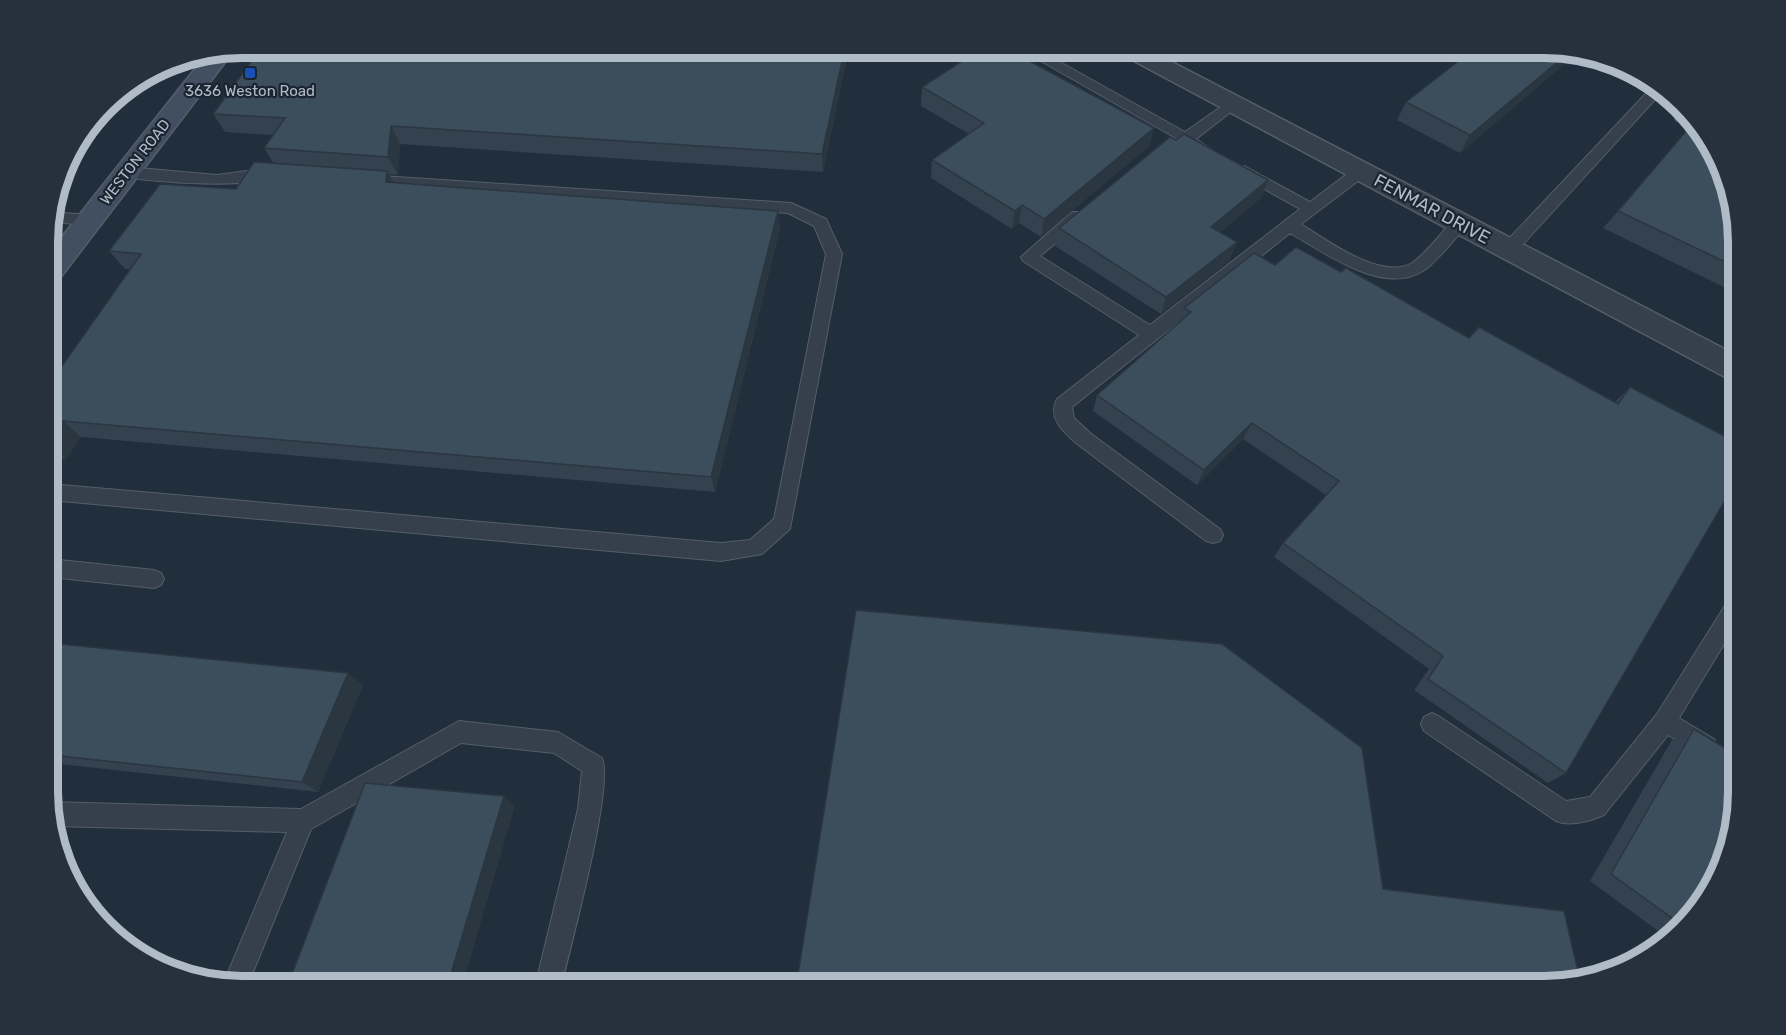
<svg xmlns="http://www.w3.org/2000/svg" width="1786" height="1035" font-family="Rubik,sans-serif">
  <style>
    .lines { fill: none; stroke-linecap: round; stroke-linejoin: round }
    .service-casing { stroke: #535e6a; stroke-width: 2 }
    .tertiary-casing { stroke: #535e6a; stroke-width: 3 }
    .secondary-casing { stroke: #535e6a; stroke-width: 3 }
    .service { fill: #35404c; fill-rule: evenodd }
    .tertiary { fill: #35404c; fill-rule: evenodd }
    .secondary { fill: #424f60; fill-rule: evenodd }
    .rail { stroke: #566474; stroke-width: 4; stroke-dasharray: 4.5 4.5; stroke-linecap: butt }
    .wall { fill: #34424f }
    .shaded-wall { fill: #2a3640 }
    .building { fill: #3c4d5c; stroke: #2a3640; stroke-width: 1.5 }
    .transit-dot { fill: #1a4fb4; stroke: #1a2531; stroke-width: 2 }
    .labels { text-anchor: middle; stroke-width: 4.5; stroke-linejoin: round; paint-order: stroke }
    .far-poi-label { font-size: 15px; fill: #b0bbc8; stroke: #1a2531 }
    .far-street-label { font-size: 15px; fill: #b0bbc8; stroke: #1a2531 }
    .street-label { font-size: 18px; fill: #b0bbc8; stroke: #1a2531 }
    .rim { fill: none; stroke: #b0bbc8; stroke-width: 8 }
  </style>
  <rect width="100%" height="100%" fill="#212e3c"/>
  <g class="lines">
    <g class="service-casing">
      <g id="service">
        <path d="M1018,48H1035L1185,132L1229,101H1239L1241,104L1196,139L1209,148L1202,153Z"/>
        <path d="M1653,86L1661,93L1515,253H1503L1501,249L1503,245Z"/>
        <path d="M1244,166L1310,202L1356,167H1366L1369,171L1366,175L1301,224C1326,240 1382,281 1412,263C1428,252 1441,233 1454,219H1466L1468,223C1462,232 1454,240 1447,248C1440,256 1432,265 1423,271C1383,296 1325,253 1290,233L1072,407L1074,418L1090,433L1220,529L1223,535L1220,541L1213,543L1206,541L1076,443C1064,432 1047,418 1057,399L1139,335L1023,261L1021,257L1072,212H1084L1086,216L1084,220L1040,256L1150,325L1300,209L1239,175L1236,171L1239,167Z"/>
        <path d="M127,167L217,175L270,168L278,173C265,191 144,182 122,176L119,172L122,168Z"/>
        <path d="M366,175L791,203L826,219L842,254L790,529L762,554L721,561L50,500V484L721,543L750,540L774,519L826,254L814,226L788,213L361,184L358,180L361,176Z"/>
        <path d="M51,212L90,215L96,216L98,220L96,224L90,225L50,222Z"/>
        <path d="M50,559L154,570L161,573L164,579L161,585L154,588L50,577Z"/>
        <path d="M1738,593V621L1679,718L1714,739L1717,747L1714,755L1706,758L1668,735L1604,815C1590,821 1570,827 1556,821L1424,731L1421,724L1424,717L1432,713L1440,717L1566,801L1590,797L1657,714L1731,596Z"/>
        <path d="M459,721L558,732L602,758C614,788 570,947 561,987H535L578,809L582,771L554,753L461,743L311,829L247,987L224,982L287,832L53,826L50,818V802L301,809Z"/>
      </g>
    </g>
    <g class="tertiary-casing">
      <path id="tertiary" d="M1115,48H1145L1738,356V381L1727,378L1119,53Z"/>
    </g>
    <g class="secondary-casing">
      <path id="secondary" d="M231,50L229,57L60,278L50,281V252L206,55Z"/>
    </g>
    <use href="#service" class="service"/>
    <use href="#tertiary" class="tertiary"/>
    <use href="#secondary" class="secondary"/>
    <path class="rail" d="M1676,121L1682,113"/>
  </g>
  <g class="wall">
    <path d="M849,48L823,172L400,144L398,175L389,174L393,182L780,229L715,492L81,437L66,459L50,458V383L130,269H125L109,251L236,189L274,164L264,148L273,135L225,132L213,114Z"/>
    <path d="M1459,48H1544L1574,56L1460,153L1397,120L1406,102L1469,53Z"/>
    <path d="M922,87L1154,128L1149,146L1041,237L1019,223L1012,229L931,178L932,160L969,134L921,106Z"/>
    <path d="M1176,140L1268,180L1261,198L1220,232L1230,260L1161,314L1055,246L1059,228Z"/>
    <path d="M1618,211L1738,229V294L1603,228Z"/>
    <path d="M1275,265L1341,272L1469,338L1614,403L1630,387L1566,773L1548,783L1414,690L1429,669L1274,557L1283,543L1326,495L1243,439L1197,485L1093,411L1097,395L1179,323L1184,308Z"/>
    <path d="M50,643L363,685L318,792L50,763Z"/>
    <path d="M1694,729L1738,805L1712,890L1706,895L1702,892L1694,908L1672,930L1661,933L1590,881L1672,740Z"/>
  </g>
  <g class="shaded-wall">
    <path d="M845,48H849L823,172L822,154Z"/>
    <path d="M1567,54L1574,56L1460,153L1470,135Z"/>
    <path d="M391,126L400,144L398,175L388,157Z"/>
    <path d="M1154,128L1149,146L1041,237L1044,219Z"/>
    <path d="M387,171L397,189L386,182Z"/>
    <path d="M1268,180L1261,198L1205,245L1211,227Z"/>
    <path d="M1022,205L1019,223L1012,229L1015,211Z"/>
    <path d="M778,211L780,229L715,492L711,477Z"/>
    <path d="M1237,242L1230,260L1161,314L1166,297Z"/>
    <path d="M63,421L81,437L66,459L50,446V440Z"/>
    <path d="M1252,423L1243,439L1197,485L1204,470Z"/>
    <path d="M348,673L363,685L318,792L302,782Z"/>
    <path d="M504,796L515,806L462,987H447Z"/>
  </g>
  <g class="building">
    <path d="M261,48H845L822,154L391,126L388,157L264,148L285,118L213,114Z"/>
    <path d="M982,48H1005L1154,128L1044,219L1022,205L1015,211L932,160L984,123L922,87Z"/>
    <path d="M1475,48H1544L1567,54L1470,135L1406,102Z"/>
    <path d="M1693,123L1705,135L1738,229V268L1618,211Z"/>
    <path d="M1184,134L1268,180L1211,227L1237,242L1166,297L1059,228L1170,137L1176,140Z"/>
    <path d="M254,162L387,171L386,182L778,211L711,477L63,421L50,440V383L141,254L109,251L160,184L236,189Z"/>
    <path d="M1296,247L1341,272L1346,268L1469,338L1479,327L1618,404L1630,387L1738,443V478L1566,773L1428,679L1443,656L1283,543L1339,481L1252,423L1204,470L1097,395L1191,312L1184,308L1254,253L1275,265Z"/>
    <path d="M856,610L1222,644L1362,748L1383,889L1564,911L1580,980L1556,987H796Z"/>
    <path d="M50,643L348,673L302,782L50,755Z"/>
    <path d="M1694,729L1738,756V805L1716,878L1711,874L1694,908L1679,923L1611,874Z"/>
    <path d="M365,783L504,796L447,987H287Z"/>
  </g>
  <rect class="transit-dot" x="244" y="67" width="12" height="12" rx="3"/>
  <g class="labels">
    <g class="far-poi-label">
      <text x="250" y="96">3636 Weston Road</text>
    </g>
    <g class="far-street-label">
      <text transform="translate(135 162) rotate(-52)" y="5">WESTON ROAD</text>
    </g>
    <g class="street-label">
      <text transform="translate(1432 209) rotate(28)" y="6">FENMAR DRIVE</text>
    </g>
  </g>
  <path d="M0 0H1786V1035H0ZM242 58H1544A184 184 0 0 1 1728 242V792A184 184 0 0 1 1544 976H242A184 184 0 0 1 58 792V242A184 184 0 0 1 242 58Z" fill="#26313d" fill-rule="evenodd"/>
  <path class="rim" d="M242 58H1544A184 184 0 0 1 1728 242V792A184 184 0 0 1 1544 976H242A184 184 0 0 1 58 792V242A184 184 0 0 1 242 58Z"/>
</svg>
